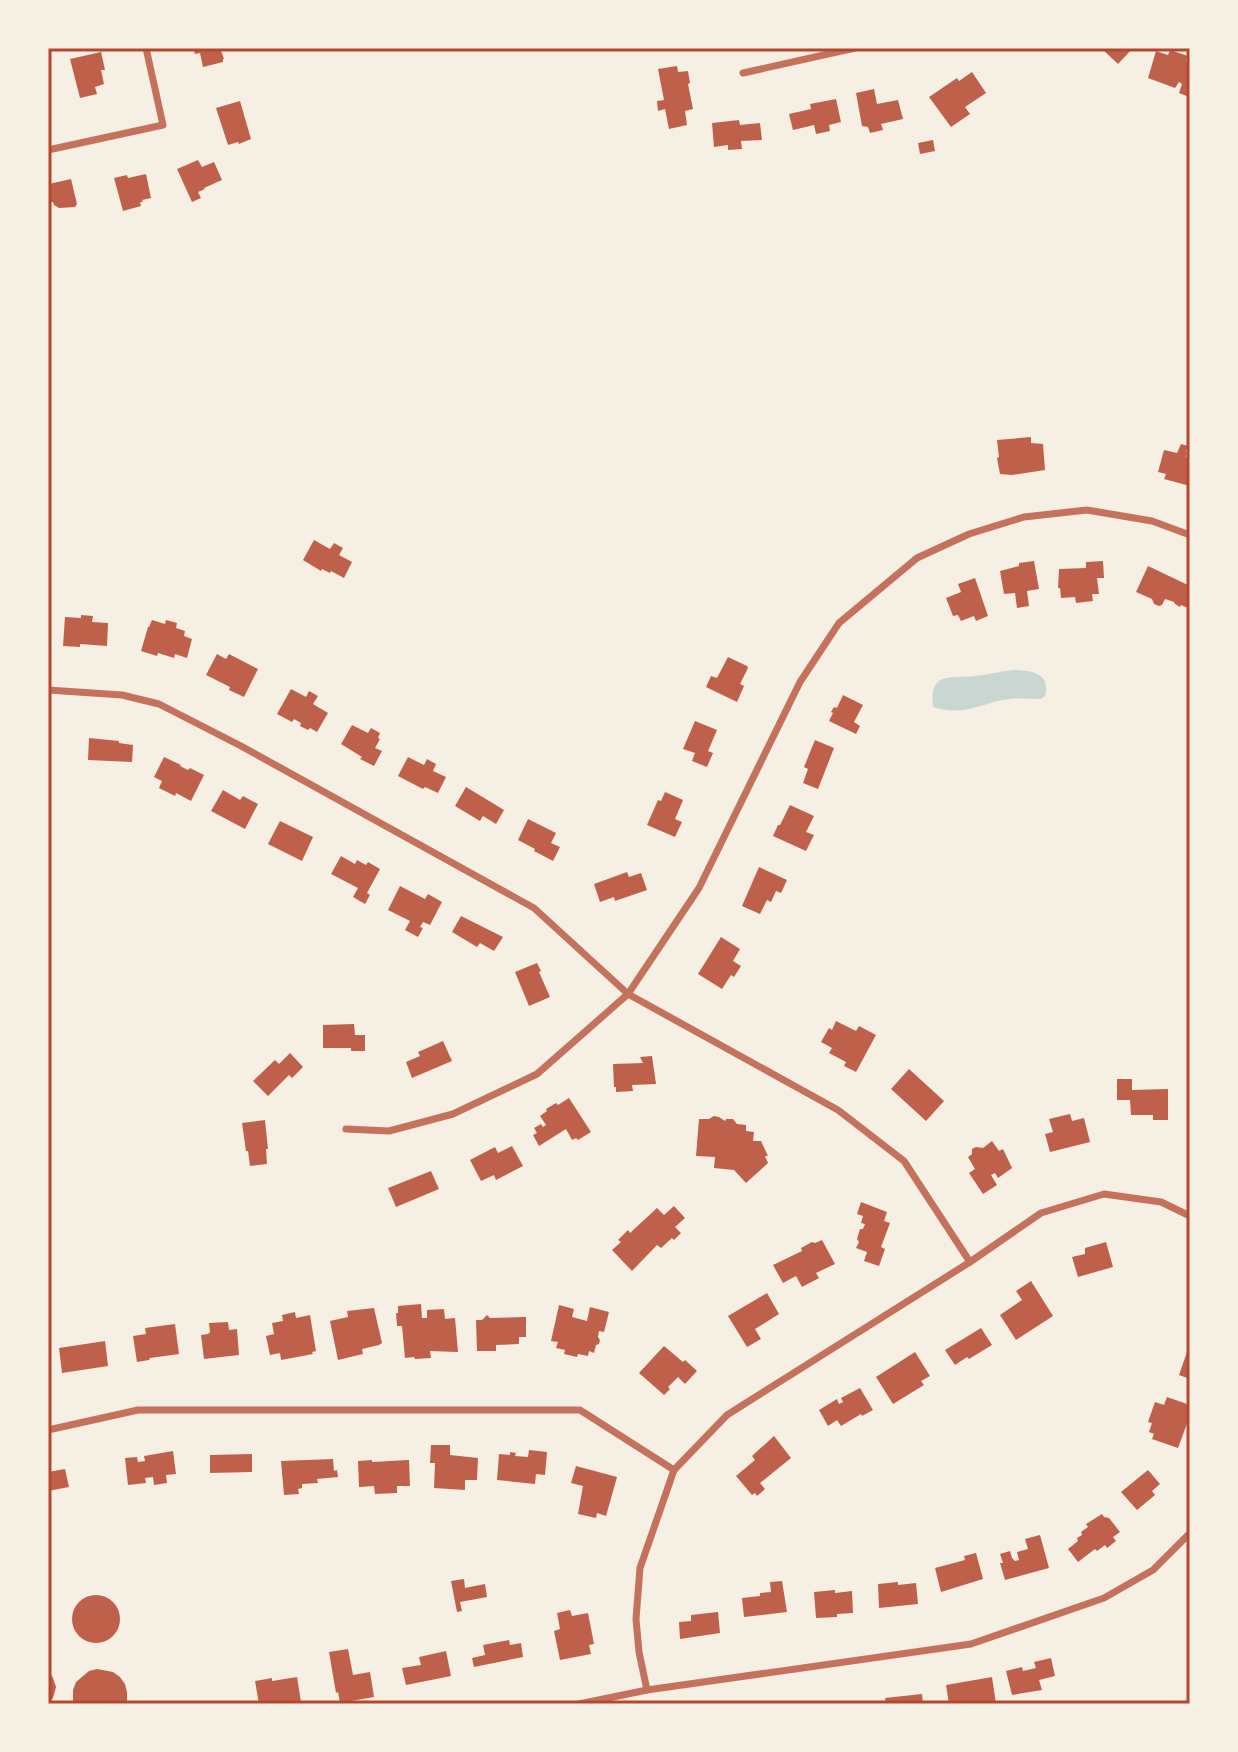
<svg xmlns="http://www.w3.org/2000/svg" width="1238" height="1752" font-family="'PT Sans Narrow',sans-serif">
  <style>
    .water { fill: #c9d6d2 }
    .building { fill: #bf614a }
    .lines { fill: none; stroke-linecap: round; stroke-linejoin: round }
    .minor { stroke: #c5725c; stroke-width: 7 }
    .neatline { fill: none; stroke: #b5482f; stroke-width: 3 }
  </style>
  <rect width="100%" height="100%" fill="#f6efe4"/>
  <path class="water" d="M1014,670C1032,671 1051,673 1045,696L1041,699C1030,699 1019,698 1009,699C980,703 964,717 933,707C929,671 949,679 975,676C988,675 1001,671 1014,670Z"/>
  <g class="building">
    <path d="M193,48H220L224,59H223V62L203,67L200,53L195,54Z"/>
    <path d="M1101,48H1133L1118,64Z"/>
    <path d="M1170,50L1188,56L1186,61L1190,63L1189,97L1179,93L1182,84L1179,82L1175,88L1148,78L1156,51L1168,55Z"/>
    <path d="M101,52L105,70H101L104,84L95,87L97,94L80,98L70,59Z"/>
    <path d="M677,66L678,72L688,71L690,83L688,84L693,109L685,111L687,125L669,129L665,109L658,111L657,101L664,100L658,69Z"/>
    <path d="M972,72L986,93L965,107L970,114L951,127L929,97L957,78L959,81Z"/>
    <path d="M874,89L877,104L898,100L903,119L881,124L883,130L870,133L868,127L862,126L856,93Z"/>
    <path d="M836,99L841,122L829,125L830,131L816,134L814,125L793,130L789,114L811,109L810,104Z"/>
    <path d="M240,101L251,139L239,144L238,142L228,145L216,108Z"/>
    <path d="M739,120L740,125L760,123L762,140L741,141L742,149L728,150V145L714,147L712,123Z"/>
    <path d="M933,140L935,151L920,154L918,143Z"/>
    <path d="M198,160L202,167L214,162L222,180L204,188L205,189L198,192L201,198L192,202L177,169Z"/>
    <path d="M146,174L151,198L142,200L143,202H140L141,206L123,211L114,178L127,175L128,178Z"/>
    <path d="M71,179L77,204L75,207L59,208L54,205L53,202L48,203L49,184Z"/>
    <path d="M1031,437V443L1043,444L1045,470L1012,475L1000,474L997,458L999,457L997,440Z"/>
    <path d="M1181,444L1188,446L1186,452L1187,453L1186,457L1190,458V486L1164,479L1166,474L1158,472L1164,450L1177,453Z"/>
    <path d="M314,540L330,549L334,543L343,548L339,555L352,562L344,578L331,571L330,573L322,569L321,571L303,560Z"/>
    <path d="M1034,561L1039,589L1027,591L1029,606L1017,608L1015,593L1004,594L1000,571L1019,566V563Z"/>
    <path d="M1103,561L1104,578H1097L1099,594H1092L1093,601L1076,603L1075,597L1061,598L1060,588H1058L1059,569L1086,568V562Z"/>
    <path d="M1148,566L1190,586V609L1181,605L1180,607L1175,604L1174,602L1165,599L1162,605L1159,606L1154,604L1152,599L1136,592Z"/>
    <path d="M975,578L988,616L976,621L974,616L961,621L958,615L953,616L946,598L961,592L958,584Z"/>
    <path d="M81,615L93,616L92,622L108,623L107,646L80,644V647L63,646L65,617L81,618Z"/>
    <path d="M152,620L165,624L166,620L177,623L176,628L185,631L184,636L192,639L187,658L175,654L174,658L158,653L157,656L141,651L148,627H149Z"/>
    <path d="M217,654L226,659L229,654L258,669L244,697L229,690L230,687L206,675Z"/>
    <path d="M728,657L747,666L748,668L740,684L744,686L737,702L706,687L711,676L717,678Z"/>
    <path d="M291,689L306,697L309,691L318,696L313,704L328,713L317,732L310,728L308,730L300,726L301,723L294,719L292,722L277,714Z"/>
    <path d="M843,695L863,705L854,722L860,726L856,734L829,721L833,713L831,712L834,707L837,708Z"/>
    <path d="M695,721L717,730L708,751L713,753L707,767L692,761L695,753L683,749Z"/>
    <path d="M352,725L368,733L371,728L380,733L378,738L380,739L375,748L382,751L374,766L360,759L362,757L341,744Z"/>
    <path d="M89,738L119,741V743L133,745L132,762L88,760Z"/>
    <path d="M815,740L834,748L818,789L803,783L808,769L804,767Z"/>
    <path d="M164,757L181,765L180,766L188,770L190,768L204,775L191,801L176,793L175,796L159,788L162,781L154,777Z"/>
    <path d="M408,757L424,765L427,759L436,764L433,771L446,777L438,793L425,787L423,789L398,776Z"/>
    <path d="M466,787L504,810L496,824L483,816L480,821L455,806Z"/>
    <path d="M223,790L240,800L243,796L258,804L245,829L211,811Z"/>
    <path d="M665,792L683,800L675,819L682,822L675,837L647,825L658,800L661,801Z"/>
    <path d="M790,805L814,816L806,832L814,835L806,851L773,836L778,825H780Z"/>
    <path d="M528,819L556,833L551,843L560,847L553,861L534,851L535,849L518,840Z"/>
    <path d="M280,821L313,837L302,861L268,844Z"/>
    <path d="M341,856L355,864L357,860L366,865L368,862L380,869L367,893L370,895L365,904L353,897L358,888L331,874Z"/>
    <path d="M759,867L787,880L781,893L776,891L771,902L767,900L760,914L742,906Z"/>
    <path d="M627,872L629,877L641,873L647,890L615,901L614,897L600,902L594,884Z"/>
    <path d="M400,886L425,899L428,894L442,902L430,925L423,922L420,927L423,928L418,937L405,930L410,921L388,910Z"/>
    <path d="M461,916L503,937L494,951L480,943L477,947L452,932Z"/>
    <path d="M721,937L740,949L733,961L741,966L734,977L731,975L722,989L698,974Z"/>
    <path d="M537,963L541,971L539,972L550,997L529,1006L515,972Z"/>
    <path d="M836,1021L856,1031L859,1026L876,1035L856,1072L844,1066L846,1062L829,1053L832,1048L821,1042L829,1028L832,1030Z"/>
    <path d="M354,1024L355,1035H365V1051H351V1048H323V1025Z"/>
    <path d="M443,1041L452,1061L412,1078L406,1062L420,1056L418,1052Z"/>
    <path d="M290,1053L303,1067L292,1078L289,1075L268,1096L253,1081L275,1060L279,1064Z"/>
    <path d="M652,1056L656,1084L632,1085L633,1091L616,1092V1087H614L613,1064L643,1063L640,1057Z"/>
    <path d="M909,1069L944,1101L926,1121L891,1089Z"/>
    <path d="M1117,1079H1132V1090L1168,1089V1120H1153V1115H1131L1130,1100H1117Z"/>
    <path d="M569,1098L591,1132L578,1140L576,1138L572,1140L566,1129L539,1146L533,1135L537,1133L534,1128L541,1124L543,1127L546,1125L540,1116L547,1111L546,1109L556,1103L558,1105Z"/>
    <path d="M1070,1114L1072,1121L1084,1118L1090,1142L1050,1152L1045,1134L1053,1132L1049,1119Z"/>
    <path d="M714,1116L719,1117L725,1121L726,1119H733L737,1124L746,1125V1131L754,1132L753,1141H761L768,1156H765L768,1163L746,1183L734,1170L714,1168L715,1157L696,1156L699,1119H709Z"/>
    <path d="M265,1120L268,1149H266L267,1164L250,1166L248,1151H246L242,1123Z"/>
    <path d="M992,1141L999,1151L1003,1149L1012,1168L998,1178L995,1173L991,1175L997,1185L983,1194L969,1173L975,1169L968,1157L972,1154V1149L976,1147L983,1148Z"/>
    <path d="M512,1146L523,1166L496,1180L494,1175L481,1181L470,1160L495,1147L498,1153Z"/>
    <path d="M431,1171L439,1189L396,1207L388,1188Z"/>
    <path d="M861,1202L887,1212L884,1221L890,1223L881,1247L885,1249L879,1266L864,1261L867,1252L856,1248L859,1242L857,1239L860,1229H863L865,1224L861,1223L863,1216L857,1214Z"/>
    <path d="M674,1206L685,1218L675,1227L681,1233L674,1240L672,1238L661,1248L657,1245L632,1271L612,1250L621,1242L618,1240L628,1230L630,1233L657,1208L664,1215Z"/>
    <path d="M822,1240L835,1264L816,1273L819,1278L802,1287L796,1276L783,1283L773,1265L802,1251L801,1248L812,1242L815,1243Z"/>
    <path d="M1106,1242L1113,1267L1078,1277L1072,1257L1085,1254V1248Z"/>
    <path d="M1031,1281L1053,1316L1016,1340L1000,1315L1022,1300L1016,1291Z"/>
    <path d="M767,1293L779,1314L755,1329L761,1339L747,1347L728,1316Z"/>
    <path d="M421,1304L422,1318H427V1310L444,1309L445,1319L455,1318L458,1352L430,1351L431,1358L415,1359L414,1357L405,1358L402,1326H397L396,1313H398V1306Z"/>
    <path d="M559,1305L574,1309L572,1317L587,1321L590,1307L609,1312L604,1332L599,1331L598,1337L600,1340L599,1344L596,1345L594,1353L589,1351L588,1356L578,1354L577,1357L564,1354L565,1350L556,1348L558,1342L551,1341Z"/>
    <path d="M374,1308L382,1343L379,1345L362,1349L363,1354L338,1360L330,1321L348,1317L347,1311Z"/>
    <path d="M295,1312L296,1318L310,1315L316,1351L312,1352L313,1354L281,1360L280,1353L270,1355L266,1336L274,1334L272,1323L283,1321L282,1315Z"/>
    <path d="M487,1315L490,1318L526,1317V1337H519V1344L496,1345V1351H477L476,1320H482Z"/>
    <path d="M228,1322L229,1330L237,1329L239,1355L204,1359L201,1335L208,1334L210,1332L209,1323Z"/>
    <path d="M175,1324L179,1354L150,1358L149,1360L137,1362L133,1336L146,1334L145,1328Z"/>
    <path d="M981,1328L992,1345L969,1359L967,1357L955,1365L945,1350Z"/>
    <path d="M105,1341L108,1366L62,1373L59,1348Z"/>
    <path d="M664,1346L683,1362L685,1360L697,1371L685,1384L678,1377L668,1387L670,1389L664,1395L639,1373Z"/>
    <path d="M915,1352L930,1376L921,1381L924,1385L893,1404L876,1377Z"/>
    <path d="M1187,1352L1190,1353V1379L1179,1375Z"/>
    <path d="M860,1388L873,1410L862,1416L861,1414L841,1426L837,1420L828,1426L819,1410L837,1399L839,1404L843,1402L841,1398Z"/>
    <path d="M1167,1397L1190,1405V1422L1188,1421L1178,1448L1152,1439L1154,1434L1149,1432L1152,1423L1148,1422L1155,1402L1164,1405Z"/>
    <path d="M774,1436L791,1458L760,1483L765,1489L757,1496L755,1493L752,1495L736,1476L755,1460L752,1456Z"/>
    <path d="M431,1445H450V1455L478,1458L477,1480H465V1490L434,1488L435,1463H430Z"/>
    <path d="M529,1450L547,1452L545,1475L536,1474L535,1484L497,1480L499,1454L510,1455V1452L516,1453L515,1456L528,1457Z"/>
    <path d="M173,1451L176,1474L166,1475L167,1483L154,1485L153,1477L145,1478L146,1483L128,1485L125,1458L137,1457L138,1462L145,1461L144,1456Z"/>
    <path d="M252,1454V1472L210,1473V1455Z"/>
    <path d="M333,1459L334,1471L337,1470L338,1477L317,1479L318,1483L302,1484V1488L298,1489L299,1494L284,1495L281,1461Z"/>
    <path d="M372,1460V1462L409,1460L410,1486H397V1493L375,1494L374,1486L359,1487L358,1461Z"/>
    <path d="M576,1466L617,1477L606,1516L597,1513L596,1518L578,1514L583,1486L571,1483Z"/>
    <path d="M65,1469L69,1487L48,1491V1472Z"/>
    <path d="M1148,1470L1160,1484L1152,1491L1155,1495L1137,1510L1121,1492Z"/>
    <path d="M1102,1514L1104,1517L1109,1518L1120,1532L1113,1537L1116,1541L1107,1548L1105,1545L1097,1551L1095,1549L1078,1562L1068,1549L1078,1541L1077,1538L1082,1535L1081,1532L1088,1527L1086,1524Z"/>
    <path d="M1040,1535L1049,1568L1005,1580L1000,1563H1003L1000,1554L1010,1551L1012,1558L1015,1561L1019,1560L1017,1552L1028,1549L1025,1539Z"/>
    <path d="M976,1553L983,1579L941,1592L935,1568L965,1560L964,1556Z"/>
    <path d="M464,1579L465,1588L485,1584L487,1597L460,1602L462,1611L457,1612L451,1581Z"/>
    <path d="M782,1581L787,1612L744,1617L742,1598L760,1596V1593L771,1592L770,1582Z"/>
    <path d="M898,1582V1585L916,1583L918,1604L879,1608L878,1584Z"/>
    <path d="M835,1590V1593L852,1591L853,1613L837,1614V1617L816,1618L814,1592Z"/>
    <circle cx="96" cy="1619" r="24"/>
    <path d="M570,1610L572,1616L588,1613L594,1644L589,1645L591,1654L560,1660L554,1631L560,1629L557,1613Z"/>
    <path d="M718,1612L720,1633L680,1639L679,1622L691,1621V1615Z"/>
    <path d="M509,1640L510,1645L521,1643L523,1657L474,1667L472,1658L485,1655L483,1645Z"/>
    <path d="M348,1649L353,1675L370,1672L374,1697L340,1703L338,1692L336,1693L329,1652Z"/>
    <path d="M446,1651L451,1676L406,1685L402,1668L421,1665L419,1657Z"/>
    <path d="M1051,1658L1055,1676L1039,1680L1042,1690L1012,1695L1006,1671L1022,1667L1023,1671L1036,1668L1034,1662Z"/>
    <path d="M48,1669L53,1678L56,1687L53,1698L48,1704Z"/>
    <path d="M97,1669L113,1672L120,1677L125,1684L127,1692V1704H73V1690L76,1682L89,1671Z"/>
    <path d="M297,1677L301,1702L289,1704H259L255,1681L272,1678V1681Z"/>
    <path d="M992,1677L996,1704H949L946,1685Z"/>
    <path d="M922,1694L923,1704H886L885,1698Z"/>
  </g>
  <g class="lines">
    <g class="minor">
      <path d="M743,73L855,48"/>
      <path d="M48,150L163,125L146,48"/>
      <path d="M48,690L122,695L159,704L241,746L534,908L628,994L838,1110L904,1161L970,1262"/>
      <path d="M346,1129L389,1131L453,1114L537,1074L628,994L699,888L800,682L839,623L917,558L969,534L1024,517L1087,510L1152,521L1190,535"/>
      <path d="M48,1430L138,1410H580L674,1470"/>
      <path d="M647,1690L639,1652L636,1619L640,1568L674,1470L727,1415L970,1262L1041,1213L1104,1194L1161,1202L1190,1216"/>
      <path d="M579,1704L647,1690L971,1644L1104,1598L1153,1570L1190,1533"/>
    </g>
  </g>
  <rect width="1238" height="1752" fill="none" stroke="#f6efe4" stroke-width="100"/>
  <rect x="50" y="50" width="1138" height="1652" class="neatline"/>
</svg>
